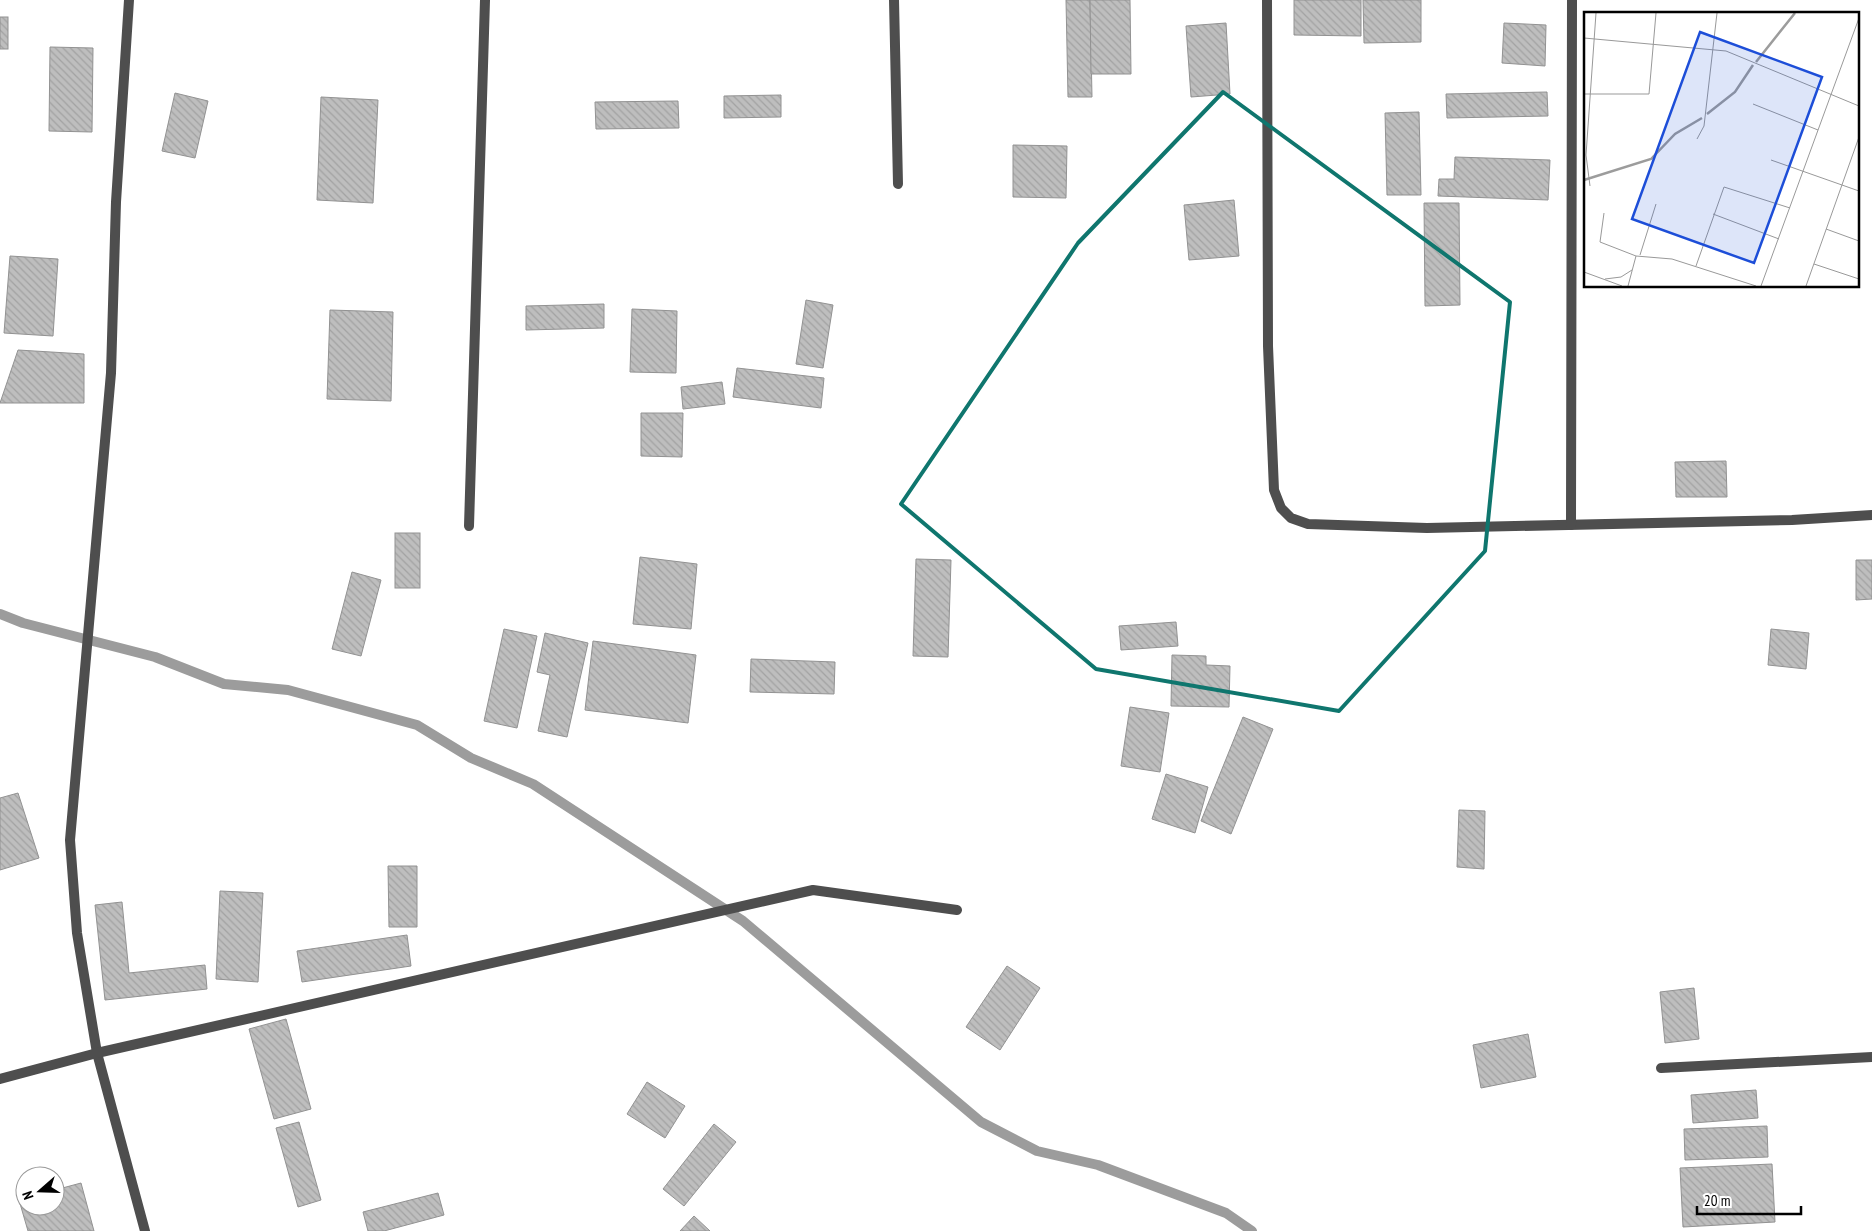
<svg xmlns="http://www.w3.org/2000/svg" width="1872" height="1231" font-family="'PT Sans Narrow',sans-serif">
  <style>
    .lines { fill: none; stroke-linecap: round; stroke-linejoin: round }
    .stream { stroke: #9c9c9c; stroke-width: 10 }
    .building { fill: url(#building-back-hatch); stroke: #929292 }
    .minor { stroke: #4e4e4e; stroke-width: 10 }
    .marked { fill: none; stroke: #0f766e; stroke-width: 4; stroke-linejoin: round }
    .inset-river { fill: none; stroke: #9c9c9c; stroke-width: 2.5 }
    .inset-road { fill: none; stroke: #999; stroke-width: 1 }
    .view { fill: #1d4ed8; fill-opacity: 0.15; stroke: #1d4ed8; stroke-width: 2.5 }
    .inset-edge { fill: none; stroke: #000; stroke-width: 2.5 }
  </style>
  <defs>
    <pattern id="building-back-hatch" width="6" height="6" patternUnits="userSpaceOnUse" patternTransform="scale(1.25)"><rect width="6" height="6" fill="#bebebe"/><path d="M-1 5l2 2M0 0l6 6M5-1l2 2" fill="none" stroke="#a2a2a2"/></pattern>
  </defs>
  <rect width="100%" height="100%" fill="#fff"/>
  <g class="lines">
    <path class="stream" d="M0,614L23,623L155,657L224,684L288,690L417,725L471,758L533,784L743,921L981,1122L1037,1151L1098,1165L1226,1213L1252,1231"/>
  </g>
  <g class="building">
    <path d="M1066,0H1090L1092,97H1068Z"/>
    <path d="M1090,0H1130L1131,74H1091Z"/>
    <path d="M1294,0H1361V36L1294,35Z"/>
    <path d="M1363,0H1421V42L1364,43Z"/>
    <rect x="0" y="17" width="8" height="32"/>
    <path d="M1226,23L1230,94L1191,97L1186,26Z"/>
    <path d="M1504,23L1546,25L1545,66L1502,63Z"/>
    <path d="M50,47L93,48L92,132L49,131Z"/>
    <path d="M1547,92L1548,116L1447,118L1446,94Z"/>
    <path d="M175,93L208,101L195,158L162,151Z"/>
    <path d="M781,95V117L724,118V96Z"/>
    <path d="M321,97L378,100L373,203L317,200Z"/>
    <path d="M678,101L679,128L596,129L595,102Z"/>
    <path d="M1419,112L1421,195H1387L1385,113Z"/>
    <path d="M1013,145L1067,146L1066,198L1013,197Z"/>
    <path d="M1455,157L1550,160L1548,200L1438,196L1439,179H1454Z"/>
    <path d="M1234,200L1239,256L1189,260L1184,205Z"/>
    <path d="M1424,203H1459L1460,305L1425,306Z"/>
    <path d="M10,256L58,259L53,336L4,333Z"/>
    <path d="M806,300L833,305L823,368L796,364Z"/>
    <path d="M604,304V328L526,330V306Z"/>
    <path d="M632,309L677,311L676,373L630,372Z"/>
    <path d="M330,310L393,312L391,401L327,399Z"/>
    <path d="M18,350L84,354V403H0Z"/>
    <path d="M737,368L824,378L821,408L733,397Z"/>
    <path d="M722,382L725,404L683,409L681,387Z"/>
    <path d="M641,413H683L682,457L641,456Z"/>
    <path d="M1726,461L1727,497H1676L1675,462Z"/>
    <rect x="395" y="533" width="25" height="55"/>
    <path d="M640,557L697,564L691,629L633,624Z"/>
    <path d="M916,559L951,560L948,657L913,656Z"/>
    <path d="M1856,560H1872V599L1856,600Z"/>
    <path d="M352,572L381,580L361,656L332,649Z"/>
    <path d="M1176,622L1178,646L1121,650L1119,626Z"/>
    <path d="M504,629L537,636L517,728L484,721Z"/>
    <path d="M1771,629L1809,633L1806,669L1768,665Z"/>
    <path d="M545,633L588,643L567,737L538,731L550,675L537,672Z"/>
    <path d="M593,641L696,655L688,723L585,710Z"/>
    <path d="M1172,655L1206,656V665L1230,666L1229,707L1171,706Z"/>
    <path d="M751,659L835,662L834,694L750,692Z"/>
    <path d="M1130,707L1169,713L1160,772L1121,766Z"/>
    <path d="M1243,717L1273,729L1231,834L1201,821Z"/>
    <path d="M1166,774L1208,787L1195,833L1152,819Z"/>
    <path d="M18,793L39,858L0,870V798Z"/>
    <path d="M1459,810L1485,811L1484,869L1457,867Z"/>
    <path d="M388,866H417V927H389Z"/>
    <path d="M220,891L263,893L258,982L216,979Z"/>
    <path d="M122,902L129,973L205,965L207,989L105,1000L95,905Z"/>
    <path d="M407,935L411,966L302,982L297,951Z"/>
    <path d="M1007,966L1040,988L1000,1050L966,1027Z"/>
    <path d="M1694,988L1699,1039L1665,1043L1660,992Z"/>
    <path d="M286,1019L311,1109L274,1119L249,1029Z"/>
    <path d="M1528,1034L1536,1077L1481,1088L1473,1045Z"/>
    <path d="M647,1082L685,1106L665,1138L627,1114Z"/>
    <path d="M1756,1090L1758,1118L1693,1123L1691,1095Z"/>
    <path d="M299,1122L321,1200L298,1207L276,1128Z"/>
    <path d="M714,1124L736,1142L684,1206L663,1189Z"/>
    <path d="M1767,1126L1768,1157L1685,1160L1684,1129Z"/>
    <path d="M1772,1164L1775,1222L1683,1227L1680,1168Z"/>
    <path d="M81,1183L94,1231H28L19,1200L25,1198V1206H55V1190Z"/>
    <path d="M438,1193L444,1215L384,1231H368L363,1212Z"/>
    <path d="M694,1216L710,1231H680Z"/>
  </g>
  <g class="lines">
    <g class="minor">
      <path d="M129,0L116,202L111,373L70,840L77,933L97,1053L145,1231"/>
      <path d="M894,0L898,184"/>
      <path d="M1267,0L1268,346L1274,490L1281,508L1291,518L1308,524L1427,528L1792,520L1872,515"/>
      <path d="M1571,525L1572,0"/>
      <path d="M469,526L485,0"/>
      <path d="M1661,1068L1872,1057"/>
      <path d="M0,1079L97,1053L813,890L957,910"/>
    </g>
  </g>
  <path class="marked" d="M1223,92L1510,302L1485,551L1339,711L1096,669L901,504L1078,243Z"/>
  <g transform="translate(1584 12)">
    <rect width="275" height="275" fill="#fff"/>
    <path class="inset-river" d="M172,50L211,1M123,102L151,80L169,53M0,168L67,147L91,122L118,106"/>
    <path class="inset-road" d="M0,26L142,39L275,94M0,82H65L72,1M169,92L234,118M113,127L120,114L133,1M187,148L275,179M6,174L2,143L12,1M20,201L16,230L52,244L88,247L172,274M129,202L195,227M242,217L275,229M56,243L72,192M230,252L275,267M112,254L140,175L206,196M0,260L38,274M21,267L37,265L48,258M44,274L52,244M177,274L275,6M222,274L275,125"/>
    <path class="view" d="M116,20L238,65L170,251L48,207Z"/>
    <rect width="275" height="275" class="inset-edge"/>
  </g>
  <g transform="translate(40 1191) rotate(250)"><circle r="24" fill="#ffffff" stroke="#999999"/>
  <path d="M0-4L9 19L0 12L-9 19Z" fill="#000000"/>
  <text y="-8" font-size="14" font-weight="bold" text-anchor="middle" fill="#000000">N</text>
  </g>
  <path d="M1697 1206v8h104v-8" fill="none" stroke="#000000" stroke-width="2.5"/>
  <text x="1704" y="1206" font-size="15" fill="#000000" stroke="#ffffff" stroke-width="4" paint-order="stroke">20 m</text>
</svg>
